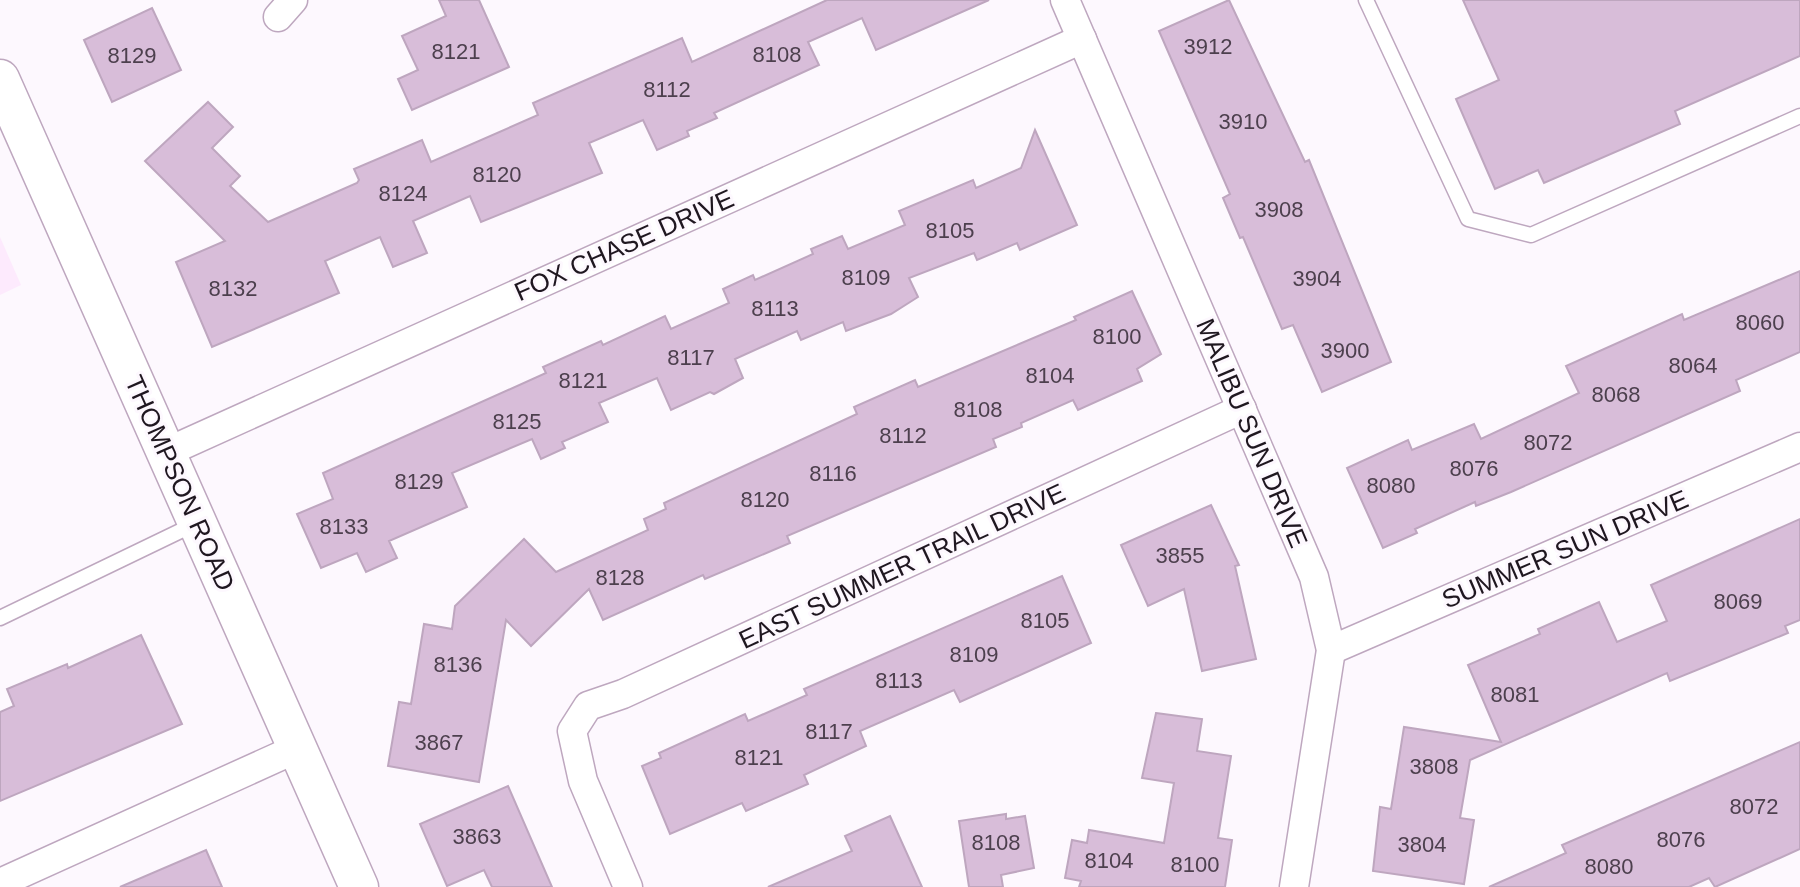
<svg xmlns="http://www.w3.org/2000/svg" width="1800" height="887" font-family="Arial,sans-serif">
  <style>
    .built { fill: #fdeafd }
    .building { fill: #d8bdd9; stroke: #bea6bf; stroke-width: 2 }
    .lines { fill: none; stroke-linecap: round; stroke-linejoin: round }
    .lane-casing { stroke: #bea7bf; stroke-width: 17 }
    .street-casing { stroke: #bea7bf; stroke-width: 31 }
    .secondary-casing { stroke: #bea7bf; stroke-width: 41 }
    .lane { stroke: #fff; stroke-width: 14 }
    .street { stroke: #fff; stroke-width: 28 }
    .secondary { stroke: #fff; stroke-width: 38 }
    .labels { text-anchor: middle; stroke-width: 6; stroke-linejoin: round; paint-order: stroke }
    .number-label { font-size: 22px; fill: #4d404e }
    .street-label { font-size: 26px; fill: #1f1720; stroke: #fdf8fe }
  </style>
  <rect width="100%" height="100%" fill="#fdf8fe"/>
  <path class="built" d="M0,237L21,285L0,295Z"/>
  <g class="building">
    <path d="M439,0H479L509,67L412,110L398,79L418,70L402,36L446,16Z"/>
    <path d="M827,0H989L876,50L862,18L808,42L819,65L714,113L717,118L687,131L689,136L657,150L643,120L589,143L602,173L481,222L470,196L413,221L427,253L393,267L380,237L325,261L339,293L212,347L176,262L225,241L145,161L208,102L233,127L212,148L240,176L230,186L268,222L357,183L359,180L354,169L422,140L431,162L538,115L533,103L682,38L692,62Z"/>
    <path d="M1229,0L1305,162L1309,160L1391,362L1322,392L1293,325L1282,329L1243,237L1240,238L1223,198L1230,194L1159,31Z"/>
    <path d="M1463,0H1800V56L1675,111L1680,124L1544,183L1538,170L1495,189L1456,99L1499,80Z"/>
    <path d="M152,8L181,70L112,102L84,40Z"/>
    <path d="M1035,130L1077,225L1020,250L1017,243L977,260L974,253L909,278L918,297L891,314L846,331L843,322L801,340L797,331L735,359L743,378L714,394L710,392L671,410L657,378L599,403L608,422L562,442L565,448L541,459L532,439L452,473L467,507L389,541L397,558L366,572L357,553L321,568L297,514L333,499L323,473L546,373L543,367L601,341L603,345L665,316L671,329L729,303L723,289L753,275L755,280L813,254L811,249L842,236L848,249L905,225L899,211L973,180L976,188L1021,168Z"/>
    <path d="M1800,271V352L1736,380L1740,391L1511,492L1476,506L1475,502L1415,529L1417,533L1383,548L1347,468L1408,440L1412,450L1474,424L1481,439L1579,393L1566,366L1682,314L1684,320Z"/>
    <path d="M1132,291L1161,354L1137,369L1142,381L1078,410L1073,400L1021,423L1022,427L993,439L996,447L787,536L790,543L705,579L703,575L603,620L589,589L531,646L506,620L479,782L388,766L399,702L411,704L424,624L452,629L455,606L524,539L556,572L648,530L644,519L666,509L664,503L857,414L854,407L915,380L918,387L1076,320L1074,317Z"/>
    <path d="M1211,505L1239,565L1235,566L1256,659L1202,671L1184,589L1148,606L1121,545Z"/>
    <path d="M1800,519V620L1785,626L1788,633L1670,681L1667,673L1470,760L1460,818L1474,820L1464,884L1373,871L1380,807L1391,809L1404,727L1501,742L1468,665L1540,634L1538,629L1599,602L1617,642L1667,621L1651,585Z"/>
    <path d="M1062,576L1091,643L960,702L954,690L860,731L866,746L804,775L808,784L746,811L742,803L670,834L642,766L661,758L659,753L745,714L748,721L807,695L804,689Z"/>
    <path d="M141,635L182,724L0,801V712L14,706L7,689L67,664L68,668Z"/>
    <path d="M1156,713L1202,719L1197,751L1231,756L1218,838L1232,840L1225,887H1079L1081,881L1065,878L1072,840L1087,843L1089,830L1164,843L1174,783L1142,778Z"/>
    <path d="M1800,742V849L1715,887L1709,878L1689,887H1489L1566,853L1562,845Z"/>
    <path d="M508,786L552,887H492L484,870L447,886L420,824Z"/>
    <path d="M1006,814V819L1025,816L1034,868L1001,875L1003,887H969L959,821Z"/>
    <path d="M890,816L922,887H768L852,851L845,836Z"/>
    <path d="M206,850L222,887H120Z"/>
  </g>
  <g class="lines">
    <g class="lane-casing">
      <g id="lane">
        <path d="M1366,0L1468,219L1531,235L1800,116"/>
        <path d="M0,618L197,523"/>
      </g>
    </g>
    <g class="street-casing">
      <g id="street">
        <path d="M1065,0L1314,577L1331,650L1294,887"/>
        <path d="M278,17L293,0"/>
        <path d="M167,452L1082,39"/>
        <path d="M1331,650L1800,447"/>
        <path d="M0,883L298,748"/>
        <path d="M628,887L583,781L572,731L588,706L623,694L1242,409"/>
      </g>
    </g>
    <g class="secondary-casing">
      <path id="secondary" d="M0,79L359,887"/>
    </g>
    <use href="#lane" class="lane"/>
    <use href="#street" class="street"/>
    <use href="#secondary" class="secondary"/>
  </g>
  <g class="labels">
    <g class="number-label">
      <text x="1208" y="54">3912</text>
      <text x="456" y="59">8121</text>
      <text x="777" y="62">8108</text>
      <text x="132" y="63">8129</text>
      <text x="667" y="97">8112</text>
      <text x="1243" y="129">3910</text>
      <text x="497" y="182">8120</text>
      <text x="403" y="201">8124</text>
      <text x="1279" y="217">3908</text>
      <text x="950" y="238">8105</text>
      <text x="866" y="285">8109</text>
      <text x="1317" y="286">3904</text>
      <text x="233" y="296">8132</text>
      <text x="775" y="316">8113</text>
      <text x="1760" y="330">8060</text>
      <text x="1117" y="344">8100</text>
      <text x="1345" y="358">3900</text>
      <text x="691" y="365">8117</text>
      <text x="1693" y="373">8064</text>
      <text x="1050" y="383">8104</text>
      <text x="583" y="388">8121</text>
      <text x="1616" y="402">8068</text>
      <text x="978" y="417">8108</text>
      <text x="517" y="429">8125</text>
      <text x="903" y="443">8112</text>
      <text x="1548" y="450">8072</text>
      <text x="1474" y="476">8076</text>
      <text x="833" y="481">8116</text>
      <text x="419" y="489">8129</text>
      <text x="1391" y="493">8080</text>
      <text x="765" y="507">8120</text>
      <text x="344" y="534">8133</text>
      <text x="1180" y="563">3855</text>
      <text x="620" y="585">8128</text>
      <text x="1738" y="609">8069</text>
      <text x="1045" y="628">8105</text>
      <text x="974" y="662">8109</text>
      <text x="458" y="672">8136</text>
      <text x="899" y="688">8113</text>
      <text x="1515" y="702">8081</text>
      <text x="829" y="739">8117</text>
      <text x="439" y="750">3867</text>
      <text x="759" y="765">8121</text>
      <text x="1434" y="774">3808</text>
      <text x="1754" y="814">8072</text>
      <text x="477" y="844">3863</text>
      <text x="1681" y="847">8076</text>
      <text x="996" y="850">8108</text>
      <text x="1422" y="852">3804</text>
      <text x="1109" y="868">8104</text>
      <text x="1195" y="872">8100</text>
      <text x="1609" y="874">8080</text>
    </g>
    <g class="street-label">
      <text transform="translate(624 245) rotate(-24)" y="9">FOX CHASE DRIVE</text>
      <text transform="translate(1252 433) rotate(67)" y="9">MALIBU SUN DRIVE</text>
      <text transform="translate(180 483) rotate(66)" y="9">THOMPSON ROAD</text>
      <text transform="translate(1565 549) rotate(-23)" y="9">SUMMER SUN DRIVE</text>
      <text transform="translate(902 566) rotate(-25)" y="9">EAST SUMMER TRAIL DRIVE</text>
    </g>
  </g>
</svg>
